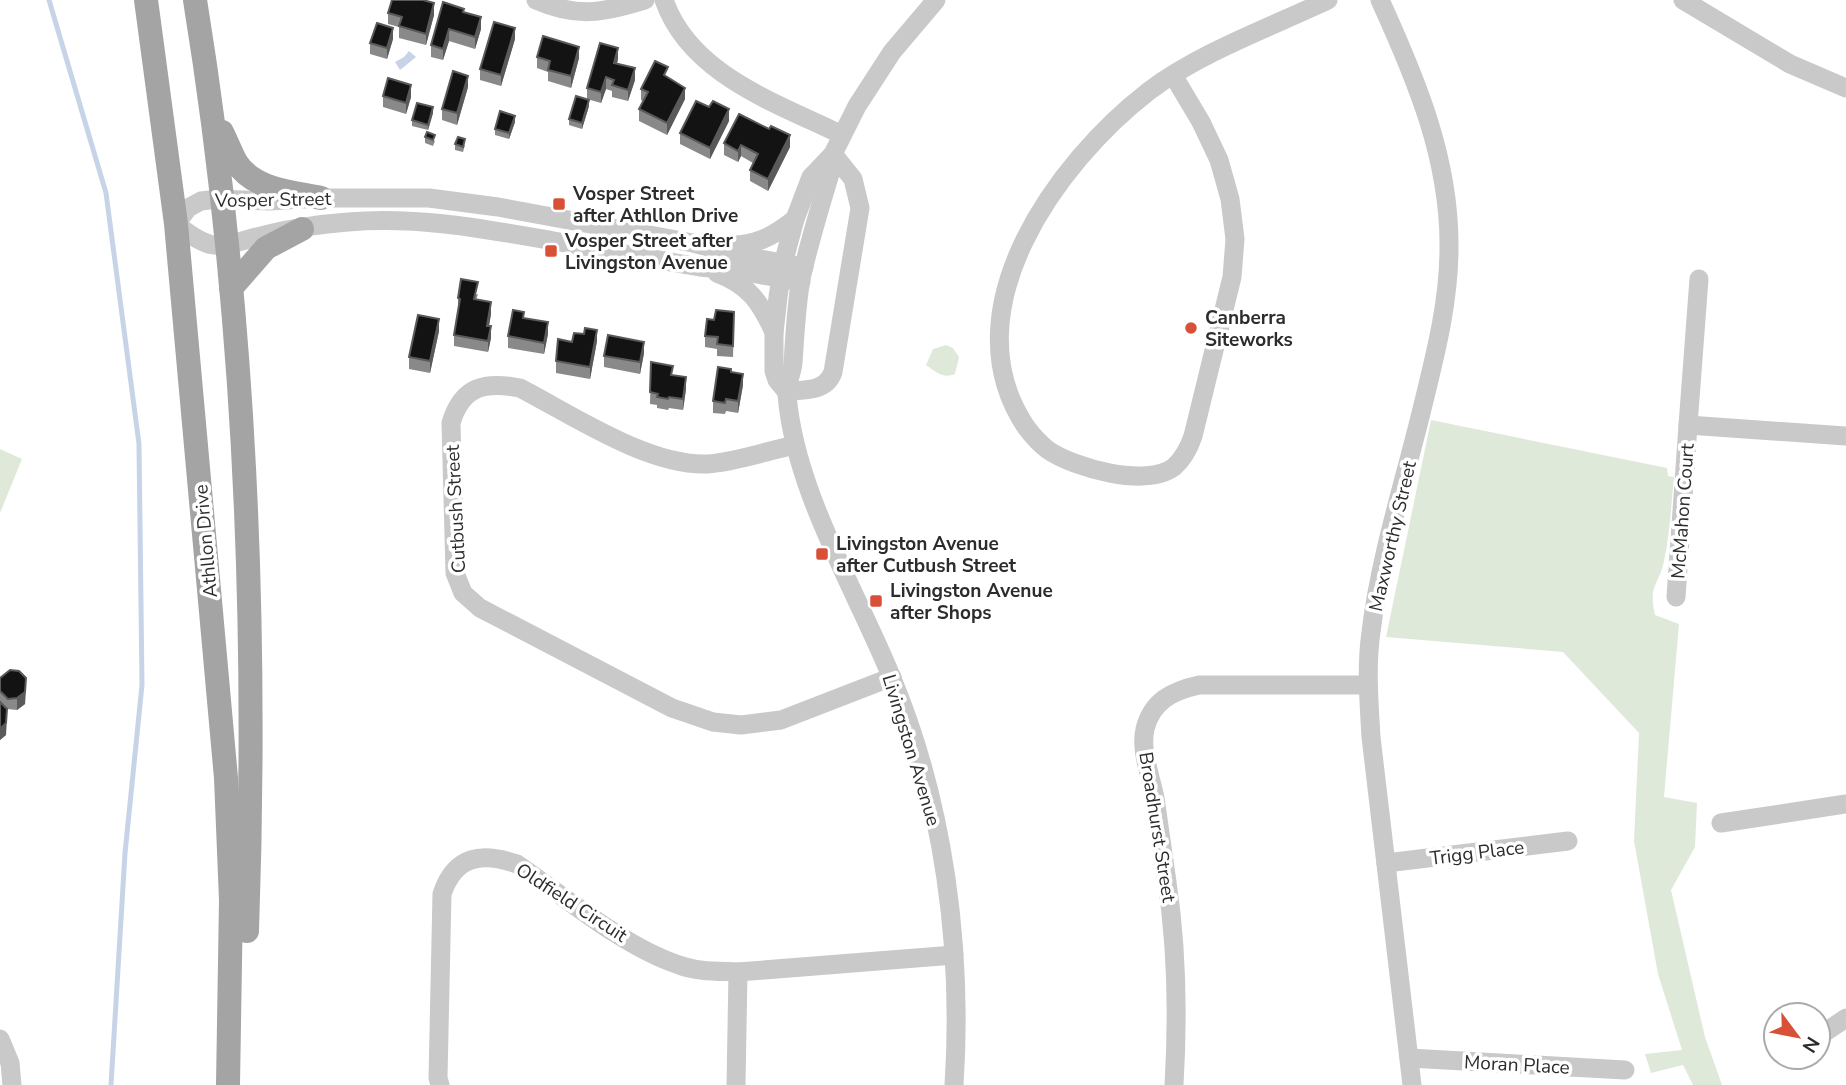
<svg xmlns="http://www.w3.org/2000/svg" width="1846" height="1085" font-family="'Nunito Sans',sans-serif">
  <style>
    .green { fill: #dfe9da }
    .water { fill: #c7d4e8 }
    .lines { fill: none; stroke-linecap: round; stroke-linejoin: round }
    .stream { stroke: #c7d4e8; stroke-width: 5 }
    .minor { stroke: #c9c9c9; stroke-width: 19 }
    .major { stroke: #a4a4a4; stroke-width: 24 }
    .wall { fill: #898989 }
    .shaded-wall { fill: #5a5a5a }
    .building { fill: #131313; stroke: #5a5a5a; stroke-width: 2 }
    .poi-dot { fill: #d95038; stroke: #fff; stroke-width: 2.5 }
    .labels { text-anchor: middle; stroke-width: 7; stroke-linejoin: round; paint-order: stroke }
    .poi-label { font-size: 19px; font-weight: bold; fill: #2c2c2c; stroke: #fff; text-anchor: start }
    .street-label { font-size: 19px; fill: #2c2c2c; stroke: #fff }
  </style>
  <rect width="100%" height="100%" fill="#fff"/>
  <g class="green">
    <path d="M946,345L953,348L959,357L955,374C943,379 936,372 926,365L933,349Z"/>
    <path d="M1431,420L1667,468L1668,476L1674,477C1671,505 1670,534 1664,561C1659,586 1648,584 1655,615L1679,624L1664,797L1697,803L1695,847L1671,890L1705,1037L1722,1085H1693L1683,1065L1651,1073L1645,1054L1682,1050L1658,974L1634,841L1639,733L1563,652L1386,637Z"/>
    <path d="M0,449L22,459L0,513Z"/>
  </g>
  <path class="water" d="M409,51L416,57L400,70L395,62L404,57Z"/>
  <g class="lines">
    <path class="stream" d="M49,0L106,193L139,444L142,685L125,853L111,1085"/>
    <g class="minor">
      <path d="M536,0C577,18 603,13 645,0"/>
      <path d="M664,0C690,75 777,103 842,135"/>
      <path d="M1380,0C1416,79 1450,159 1449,248C1449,303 1435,356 1422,409C1404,483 1380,557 1371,632C1366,667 1369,702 1371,737L1412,1085"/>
      <path d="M1683,0L1790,64L1846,88"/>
      <path d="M1173,75L1201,122L1219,160L1230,199L1235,239L1232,277L1193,436C1189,448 1184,458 1174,467C1146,488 1074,468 1048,450C1040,444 1032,435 1026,427C948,311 1057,162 1149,91C1199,53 1271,27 1328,0"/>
      <path d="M833,154L832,167C821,204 809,242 801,279C796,307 795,335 793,363C792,374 786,384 787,394C794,489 855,588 891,676C944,802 963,949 954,1085"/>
      <path d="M725,245C754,247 774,236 795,219"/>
      <path d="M717,273C749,285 760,302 774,332"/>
      <path d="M801,282L741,271L700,267C652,259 603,250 554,241C485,229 418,216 348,222C322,224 294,228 269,234C223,244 218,258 176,224L188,208L201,201L218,199L270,201L321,198H429L498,207L693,243L738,255L804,267"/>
      <path d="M786,391L777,380L774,371V333L778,297L783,264L795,219L811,177L833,154L857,106L892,52L936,0"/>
      <path d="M786,391C804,390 826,392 833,372L860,208L853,179L833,154"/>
      <path d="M1688,425L1699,279"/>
      <path d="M795,445C766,451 736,462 707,464C648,466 572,415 520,388C485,381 462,386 451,423L455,573L463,593L480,608L672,708L713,722L741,725L781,720L892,677"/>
      <path d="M1676,597L1688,425L1846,436"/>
      <path d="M1721,823L1846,804"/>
      <path d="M1386,863L1568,841"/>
      <path d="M1818,1037L1846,1018"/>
      <path d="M0,1039L10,1063L12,1085"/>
      <path d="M1409,1058L1625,1070"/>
      <path d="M440,1085L438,1078L442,894C455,855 482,852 517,864C565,897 624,947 679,965C698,972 718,971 738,972L954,955"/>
      <path d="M736,1085L738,972"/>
      <path d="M1174,1085C1178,1018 1177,949 1167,882C1163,854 1159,826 1155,798C1151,777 1140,751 1145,729C1152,701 1172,691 1199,685H1368"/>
    </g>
    <g class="major">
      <path d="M146,0L176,224L226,778L231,900L228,1085"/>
      <path d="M195,0C245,307 258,620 247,931"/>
      <path d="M222,132C227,142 231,153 236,162C253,190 293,192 321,198"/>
      <path d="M231,288L266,248L302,229"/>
    </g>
  </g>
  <g class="wall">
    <path d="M464,12L481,29L475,49L449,41L443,60L431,57V45Z"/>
    <path d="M388,13L434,15L426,45L399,38V27L388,24Z"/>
    <path d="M393,39L387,59L370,54V43Z"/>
    <path d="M515,39L501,86L480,80V69Z"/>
    <path d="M537,57L579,58L571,88L548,81V72L537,68Z"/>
    <path d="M618,59L617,64L635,80L628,101L612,97V91L606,89L601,103L587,99V88Z"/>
    <path d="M668,77L685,99L667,135L639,121V109L643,101L641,100V89Z"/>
    <path d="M468,87L457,125L442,120V109Z"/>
    <path d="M383,96L411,97L406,114L383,107Z"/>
    <path d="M589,106L582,129L569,125V119Z"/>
    <path d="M433,113L428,130L412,126V120Z"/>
    <path d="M729,121L710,159L680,144V133Z"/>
    <path d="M515,122L509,139L495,135V129Z"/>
    <path d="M425,137L435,141L433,146L425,143Z"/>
    <path d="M724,143L790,147L768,191L750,181V170L753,163L741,156L738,162L724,155Z"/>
    <path d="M455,144L465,145L463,152L455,150Z"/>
    <path d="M478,294L476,300L491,314L489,326L491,338L488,352L454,346V335L458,310V298Z"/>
    <path d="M524,318L548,334L544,354L508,348V336Z"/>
    <path d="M734,324L733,357L717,356V349L705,347V336Z"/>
    <path d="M439,331L430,373L409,369V357Z"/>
    <path d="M597,341L590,379L556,373V361L572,342Z"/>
    <path d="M644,353L640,374L604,367V356Z"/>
    <path d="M651,362L673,375L686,389L683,410L669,408L668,410L657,408V405L650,404Z"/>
    <path d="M731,372L743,385L738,413L726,411L725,414L713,413V401Z"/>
    <path d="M0,678L26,690L25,704L17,710L7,709L6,735L0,740Z"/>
  </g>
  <g class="shaded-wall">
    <path d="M434,3V15L426,45V34Z"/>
    <path d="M481,17V29L475,49V37Z"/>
    <path d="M393,28V39L387,59V48Z"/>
    <path d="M515,28V39L501,86V75Z"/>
    <path d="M449,29V41L443,60V49Z"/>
    <path d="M579,47V58L571,88V76Z"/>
    <path d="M618,48V59L614,74V63Z"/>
    <path d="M635,68V80L628,101V90Z"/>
    <path d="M468,76V87L457,125V113Z"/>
    <path d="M606,77V89L601,103V92Z"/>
    <path d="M411,85V97L406,114V103Z"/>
    <path d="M685,88V99L667,135V123Z"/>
    <path d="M589,100V106L582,129V123Z"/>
    <path d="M433,107V113L428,130V125Z"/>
    <path d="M729,109V121L710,159V148Z"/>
    <path d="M515,116V122L509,139V133Z"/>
    <path d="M790,135V147L768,191V179Z"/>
    <path d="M741,145V156L738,162V151Z"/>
    <path d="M491,302V314L487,337V326Z"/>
    <path d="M439,319V331L430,373V361Z"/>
    <path d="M548,322V334L544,354V343Z"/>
    <path d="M491,326V338L488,352V341Z"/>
    <path d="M597,330V341L590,379V367Z"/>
    <path d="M644,342V353L640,374V362Z"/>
    <path d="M743,374V385L738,413V401Z"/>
    <path d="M686,377V389L683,410V399Z"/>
    <path d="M26,678L25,704L17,710V698Z"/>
    <path d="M7,709L6,735L0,740V729Z"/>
  </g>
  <g class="building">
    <path d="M392,0H423L434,3L426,34L399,26L402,17L388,13Z"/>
    <path d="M443,2L464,9L463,12L481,17L475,37L449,29L443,49L431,45Z"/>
    <path d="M494,22L515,28L501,75L480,69Z"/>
    <path d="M377,23L393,28L387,48L370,43Z"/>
    <path d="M543,36L579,47L571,76L548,70L550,61L537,57Z"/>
    <path d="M600,43L618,48L614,63L635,68L628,90L612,85L614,80L606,77L601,92L587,88Z"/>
    <path d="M655,61L668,67L664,75L685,88L667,123L639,109L648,92L641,89Z"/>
    <path d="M453,71L468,76L457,113L442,109Z"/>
    <path d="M388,78L411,85L406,103L383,96Z"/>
    <path d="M576,96L589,100L582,123L569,119Z"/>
    <path d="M696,101L709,107L713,101L729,109L710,148L680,133Z"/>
    <path d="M417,103L433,107L428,125L412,120Z"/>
    <path d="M500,111L515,116L509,133L495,129Z"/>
    <path d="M739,114L769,129L771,126L790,135L768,179L750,170L758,154L741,145L738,151L724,143Z"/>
    <path d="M427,132L435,135L433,140L425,137Z"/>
    <path d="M458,137L465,139L463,147L455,144Z"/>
    <path d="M461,279L478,282L474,299L491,302L487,326H491L488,341L454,335L460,299L458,298Z"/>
    <path d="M513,310L524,312L523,318L548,322L544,343L508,336Z"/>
    <path d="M716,310L734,312L733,346L717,344L718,337L705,336L707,319L714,320Z"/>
    <path d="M418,315L439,319L430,361L409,357Z"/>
    <path d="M585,328L597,330L590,367L556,361L558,339L572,342L574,333L584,334Z"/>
    <path d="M608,335L644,342L640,362L604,356Z"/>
    <path d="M651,362L673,366L671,375L686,377L683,399L669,397L668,399L657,397L658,394L650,392Z"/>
    <path d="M718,367L731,369V372L743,374L738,401L726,399L725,403L713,401Z"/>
    <path d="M10,670L19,671L26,678L25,692L17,698L8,699L0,691V678Z"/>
    <path d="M0,702L7,709L6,723L0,729Z"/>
  </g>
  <g class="poi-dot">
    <rect x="552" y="197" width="14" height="14" rx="3.5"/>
    <rect x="544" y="244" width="14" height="14" rx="3.5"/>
    <circle cx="1191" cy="328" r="7"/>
    <rect x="815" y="547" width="14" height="14" rx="3.5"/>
    <rect x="869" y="594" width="14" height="14" rx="3.5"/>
  </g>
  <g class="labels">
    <g class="poi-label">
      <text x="573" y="200">Vosper Street<tspan x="573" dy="22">after Athllon Drive</tspan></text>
      <text x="565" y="247">Vosper Street after<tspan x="565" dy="22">Livingston Avenue</tspan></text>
      <text x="1205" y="324">Canberra<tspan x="1205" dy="22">Siteworks</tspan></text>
      <text x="836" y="550">Livingston Avenue<tspan x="836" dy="22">after Cutbush Street</tspan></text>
      <text x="890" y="597">Livingston Avenue<tspan x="890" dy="22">after Shops</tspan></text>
    </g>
    <g class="street-label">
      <text transform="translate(273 199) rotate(-1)" y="7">Vosper Street</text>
      <text transform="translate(455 509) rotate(-93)" y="7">Cutbush Street</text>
      <text transform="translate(1682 511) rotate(-86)" y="7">McMahon Court</text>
      <text transform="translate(1392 536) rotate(-77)" y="7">Maxworthy Street</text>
      <text transform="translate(205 541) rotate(-95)" y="7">Athllon Drive</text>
      <text transform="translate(912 750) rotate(73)" y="7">Livingston Avenue</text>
      <text transform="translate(1158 827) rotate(81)" y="7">Broadhurst Street</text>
      <text transform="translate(1477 852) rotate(-7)" y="7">Trigg Place</text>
      <text transform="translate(572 902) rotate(33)" y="7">Oldfield Circuit</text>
      <text transform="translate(1517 1064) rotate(3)" y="7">Moran Place</text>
    </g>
  </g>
  <g transform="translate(1797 1036) rotate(122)"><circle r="33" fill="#ffffff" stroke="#ababab" stroke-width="2"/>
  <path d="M0-5L12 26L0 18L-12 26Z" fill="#d95038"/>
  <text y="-10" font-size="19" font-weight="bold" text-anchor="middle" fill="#2c2c2c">N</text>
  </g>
</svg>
